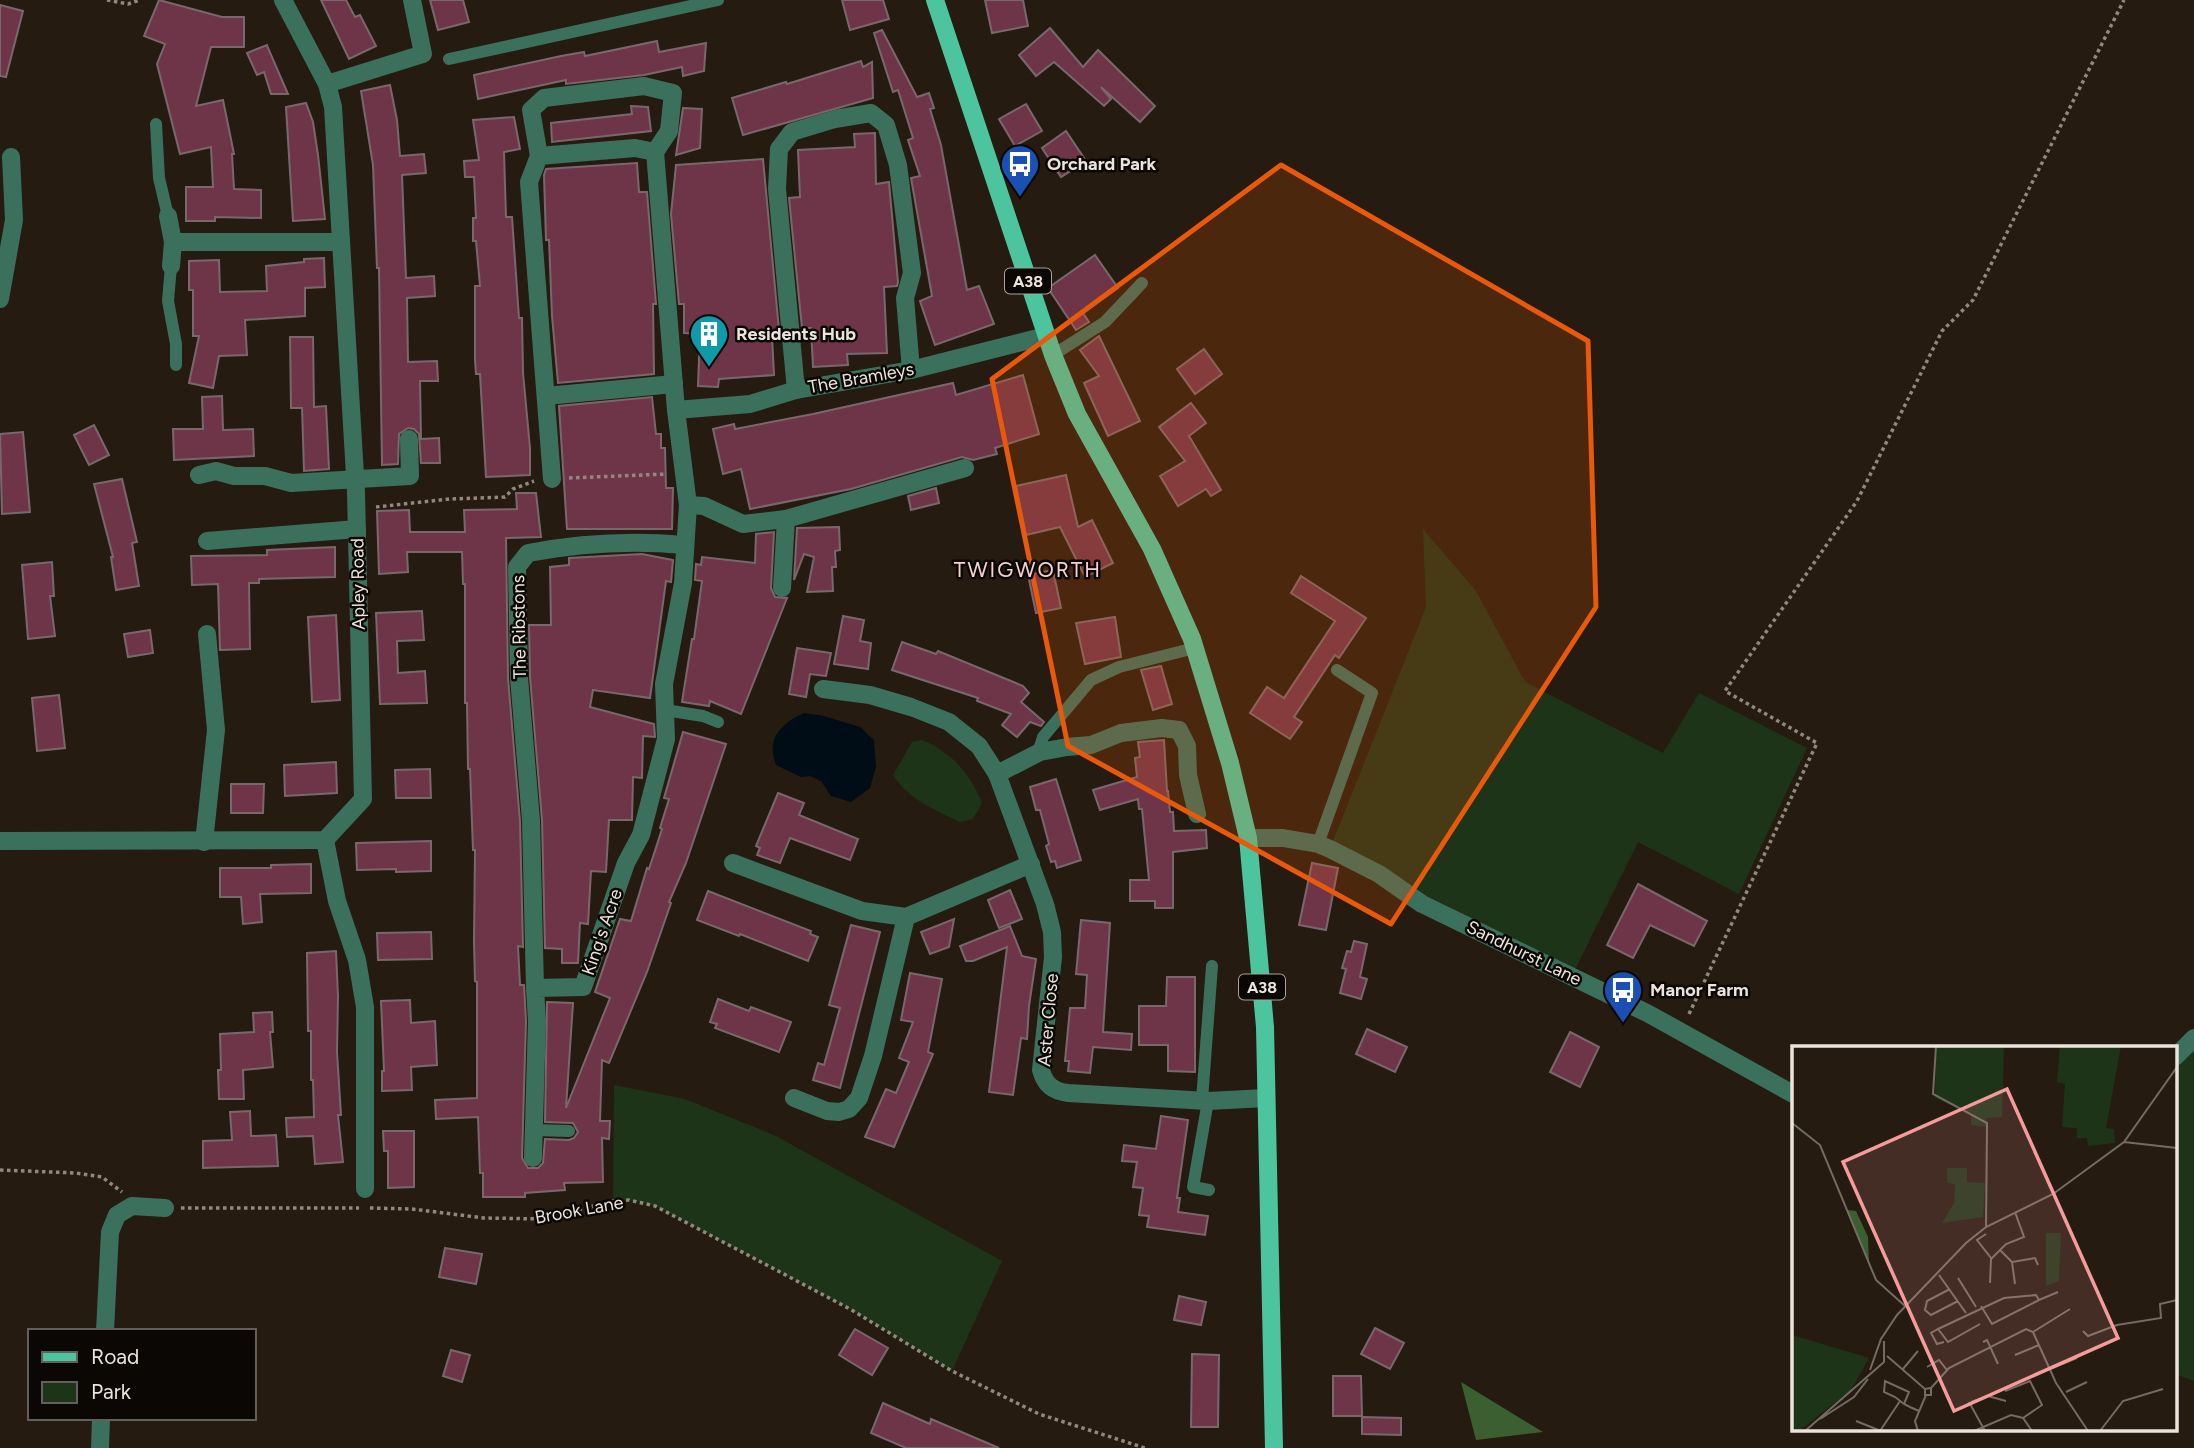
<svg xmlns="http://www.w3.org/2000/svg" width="2194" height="1448" font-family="Figtree,sans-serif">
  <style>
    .green { fill: #1e3418 }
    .forest { fill: #3b5f31 }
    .water { fill: #000d17 }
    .building { fill: #6e3549; stroke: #7a676c; stroke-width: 2 }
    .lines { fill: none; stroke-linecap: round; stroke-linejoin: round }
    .path { stroke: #91887f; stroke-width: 3.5; stroke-dasharray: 3.5 3.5; stroke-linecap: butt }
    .lane { stroke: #3b705d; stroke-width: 12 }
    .street { stroke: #3b705d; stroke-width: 18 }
    .primary { stroke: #4cc59e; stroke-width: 18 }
    .marked { fill: #e8590c; fill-opacity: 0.2; stroke: #e8590c; stroke-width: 5; stroke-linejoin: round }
    .labels { text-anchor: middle; stroke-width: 5; stroke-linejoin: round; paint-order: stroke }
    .shield { fill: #0b0704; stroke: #a8a29c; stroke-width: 2 }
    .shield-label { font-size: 16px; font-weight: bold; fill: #ebe4dd }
    .poi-label { font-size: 18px; font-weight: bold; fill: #ebe4dd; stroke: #0b0704; text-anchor: start }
    .street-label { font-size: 18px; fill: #ebe4dd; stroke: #0b0704 }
    .quarter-label { font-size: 21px; letter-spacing: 2px; fill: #f5d1d1; stroke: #0b0704 }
    .inset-road { fill: none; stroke: #746b62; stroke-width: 2 }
    .view { fill: #f59b9c; fill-opacity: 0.15; stroke: #f59b9c; stroke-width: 3.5 }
    .inset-edge { fill: none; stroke: #ebe4dd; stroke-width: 3.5 }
  </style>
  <rect width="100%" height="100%" fill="#251b10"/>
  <g class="green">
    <path d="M1423,529L1476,591L1525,682L1663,753L1699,693L1807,748L1739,894L1638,842L1572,976L1330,849L1426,607Z"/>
    <path d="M922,740C951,752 970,773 982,803L973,819L960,822C935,810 908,799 893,775L912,742Z"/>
    <path d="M2194,1038V1381L2175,1374V1057Z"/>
    <path d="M614,1085L685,1099L776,1136L1002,1261L952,1371L850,1309L655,1206L629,1200L613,1201Z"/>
  </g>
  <path class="forest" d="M1461,1382L1543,1432L1476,1440Z"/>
  <path class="water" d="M804,713L824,716L860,727L874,740L876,767L870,788L851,802L831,796L821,781L810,776L801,777L776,765C766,739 780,724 804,713Z"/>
  <g class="building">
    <path d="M159,0L222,17H244V47H211L196,106L223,100L234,154H232L234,189L261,190V218L215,217V221H186V187H213L211,147L180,154L157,64L165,44L144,36Z"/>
    <path d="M321,0H346L355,17L360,15L376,46L349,59Z"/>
    <path d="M430,0H463L469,22L438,30Z"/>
    <path d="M842,0H883L889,19L850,30Z"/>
    <path d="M985,0H1023L1028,26L992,33Z"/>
    <path d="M0,5L23,11L6,77L0,76Z"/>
    <path d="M1050,28L1083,67L1098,50L1155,106L1140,122L1101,87L1111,99L1104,106L1054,62L1036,76L1019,55Z"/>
    <path d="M882,30L917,97L929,93L934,108L930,109L941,145L967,290L979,286L994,324L935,345L920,301L932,296L911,178L920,176L908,140L913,138L898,90L893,92L874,33Z"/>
    <path d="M657,41L659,52L706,43L704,71L683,76L682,67L644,75L566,84V80L478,99L474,75L561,56L584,52L585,56Z"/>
    <path d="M267,45L268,48L288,94H271L264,72L257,75L247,53Z"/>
    <path d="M861,61L863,67L872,62L873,98L743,135L732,98L786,82L787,84Z"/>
    <path d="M390,85L397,120L400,156L424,154L426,173L402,175L406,278L434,276L435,296L407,298L408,362L437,361L438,381H420L421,439L439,438L440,463H421L419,434L414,429L408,428L399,434L398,464L382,465L379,268H377L373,165L361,91Z"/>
    <path d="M306,103L313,122L318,155L325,219L293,221L286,107Z"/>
    <path d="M1026,104L1042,131L1015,146L999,119Z"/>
    <path d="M631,106L648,107L651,131L552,142L551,123L632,114Z"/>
    <path d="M683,108L702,109L700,148L676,155Z"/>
    <path d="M514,117L520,149L504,152L506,217H512L519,318H522L523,373L530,448V475L486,477L480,374H476L475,360V286H480L476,241H473V218H476L474,177H465L464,161L479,160L473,120Z"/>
    <path d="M1066,131L1086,161L1061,177L1042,148Z"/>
    <path d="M875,133L876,184L889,182L898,282L897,286L884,287L887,353L847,354L848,365L813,367L811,328H802L789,198L800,197L798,150L855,147L854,134Z"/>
    <path d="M763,159L779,330L778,335L772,336L774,375L719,379L718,387L698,386L700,334L684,333V304H679L671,214L676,165Z"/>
    <path d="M637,163L639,192H647L656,304H653L654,374L558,383L552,316L549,240H546L544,175L546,169Z"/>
    <path d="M1095,255L1118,288L1083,313L1089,322L1076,330L1048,288Z"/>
    <path d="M324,258L325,287L305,288V316L245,320L247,355L219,356L213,388L189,383L199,336H193V290H189V261L219,260L220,292L267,291L266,266L304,262V259Z"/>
    <path d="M1099,336L1140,421L1108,436L1084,383L1099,376L1080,350Z"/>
    <path d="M290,337H313L314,407L326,406L329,469L304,471L302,408H291Z"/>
    <path d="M1204,349L1222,374L1195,394L1177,369Z"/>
    <path d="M1023,375L1039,434L995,448L997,454L973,460L962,457L851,489L750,509L741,469L723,474L713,429L734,424L735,429L813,414L953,383L956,395Z"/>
    <path d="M222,396L223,430L253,429L254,456L174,460L173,429H203L202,397Z"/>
    <path d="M652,397L656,434H661V448H665L666,488H673L672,529H567L559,406Z"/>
    <path d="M1191,403L1206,423L1189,436L1221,490L1211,496L1206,489L1178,506L1160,476L1185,461L1159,427Z"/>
    <path d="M94,425L109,455L89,465L74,435Z"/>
    <path d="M23,432L30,512L2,514L0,434Z"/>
    <path d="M1066,475L1078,527L1092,520L1113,563L1085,577L1060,527L1026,535L1016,486Z"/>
    <path d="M122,479L137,542L132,543L139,586L116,590L111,557H113L94,484Z"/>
    <path d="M936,488L939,503L911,510L908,496Z"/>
    <path d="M516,493H536L541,537L506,538L508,678L520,821L523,947L518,946L520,985H524L526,1021L522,1158L528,1168H538L543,1163L545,1139L569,1140L574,1138L578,1132L573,1123L545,1122L547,1002L573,1003L566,1108L610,998L595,992L620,919L631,921L647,868L649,869L662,829L660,828L669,799L664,798L683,732L726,744L686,863L669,902L671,903L647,972L609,1063L602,1060L600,1121H610L609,1139L602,1138L603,1182L564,1183L565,1190L525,1193V1197H483V1173H480L478,1117L436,1119L435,1100L477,1098V982L475,981L474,942L475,850H473L470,769H468L467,703H465V584H463L462,552H407L408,572L379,574L377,511L409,510L410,532H465L464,510L517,509Z"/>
    <path d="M839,527L840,550L835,551L836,567H832L833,591L807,592L814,557L804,554L794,580L797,528Z"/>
    <path d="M774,532L771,588L775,597L787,598L741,714L710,701L709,706L682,702L692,639H694L702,581L695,580L696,564L701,565L702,557L755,563L756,534Z"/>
    <path d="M335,547V577L259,579V583H249L250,649L220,650L218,584L192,585L191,556L267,555V550Z"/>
    <path d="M642,554L673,560L671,582L666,581L650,698L593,690L590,707L654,724L655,737L643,736L642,778L633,777L632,820H609L606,872L591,871L588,924L580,923L578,963H562V949L545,948L542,820L530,677L529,625H551L550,567L569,565V558Z"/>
    <path d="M52,562L54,596H50L55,636L28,639L22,565Z"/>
    <path d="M1053,570L1061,608L1036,613L1028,575Z"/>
    <path d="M1301,576L1366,618L1339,658L1335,655L1294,717L1302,722L1290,739L1250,713L1267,687L1284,698L1335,621L1291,593Z"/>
    <path d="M422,611L424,640L397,641L398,673L425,671L427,703L380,704L376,613Z"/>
    <path d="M336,615L340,700L312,702L308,617Z"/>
    <path d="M843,616L864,620L860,641L871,643L868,669L834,664Z"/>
    <path d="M1115,617L1121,657L1085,664L1076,623Z"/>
    <path d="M150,630L153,653L128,657L124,634Z"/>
    <path d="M902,642L936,654L938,651L1023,686L1029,693L1021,702L1044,722L1041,726L1030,722L1017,737L1002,725L1011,714L977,701L978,698L892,670Z"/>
    <path d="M797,648L831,653L826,676L810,674L806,697L789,694Z"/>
    <path d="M1161,666L1172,704L1153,710L1141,670Z"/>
    <path d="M59,695L65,748L37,751L32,698Z"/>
    <path d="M1164,740L1167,791H1168L1170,812H1173L1174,831L1206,830L1207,848L1173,852V908H1155V901H1130V880H1149L1142,809H1139L1138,799L1100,810L1093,790L1137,777L1135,758L1140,757L1138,742Z"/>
    <path d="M336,762L337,793L285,796L284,765Z"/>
    <path d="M430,769L431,798H396L395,770Z"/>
    <path d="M1056,779L1081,860L1057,868L1055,861L1051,862L1046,846L1049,844L1040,810H1036L1030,787Z"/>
    <path d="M231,784H264L263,813H231Z"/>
    <path d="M778,793L804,803L799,815L858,839L850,860L790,838L780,863L757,855L760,848L756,846Z"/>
    <path d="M431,841V871L396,872V869L357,870L356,843Z"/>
    <path d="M1312,863L1338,868L1326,930L1299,925Z"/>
    <path d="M311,864V893L260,894L262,922L243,924L241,897H220V868H271V865Z"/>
    <path d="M1638,884L1707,921L1694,946L1650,925L1633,958L1607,945Z"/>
    <path d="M1010,890L1022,919L999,928L988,900Z"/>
    <path d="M708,891L811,931L810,934L818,937L808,961L740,934L739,936L697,920Z"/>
    <path d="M954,919L949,947L930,954L921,932Z"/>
    <path d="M1081,920L1110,923L1103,1032L1132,1034L1131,1050L1093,1047L1090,1073L1068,1071L1069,1061H1065L1070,1008H1085L1087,975L1076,974Z"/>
    <path d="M851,925L880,932L840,1088L813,1080L818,1063L824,1065L840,1008L829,1005Z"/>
    <path d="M1010,926L1022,956L1036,959L1029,1006L1027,1039L1021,1038L1013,1095L989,1092L1007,947L973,961H966L960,946Z"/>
    <path d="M431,932L432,959L378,960L377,933Z"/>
    <path d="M1354,941L1367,944L1360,977L1367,979L1361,999L1340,993L1346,969L1342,968L1347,951L1351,952Z"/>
    <path d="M336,951L338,996L337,1052L341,1115H338L343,1162L315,1164L313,1136L287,1137L286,1118L314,1117L313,1080H311V1031H308L307,953Z"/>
    <path d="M910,973L942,979L928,1052L933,1054L894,1147L865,1137L886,1089L896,1093L909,1062L899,1058L913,1022L901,1020Z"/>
    <path d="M1167,977H1195V1072L1168,1071V1045H1139V1006H1166Z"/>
    <path d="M718,999L749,1011L751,1007L791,1022L779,1052L715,1028L717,1024L710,1022Z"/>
    <path d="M410,1000L411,1023L435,1021L437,1065L411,1067L412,1090L382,1091V1071H384L381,1001Z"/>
    <path d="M272,1012L273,1032H270L273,1067L243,1070L244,1099H219L218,1070H221L220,1034L254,1032L253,1013Z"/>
    <path d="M1367,1029L1407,1047L1395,1072L1356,1054Z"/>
    <path d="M1570,1032L1599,1047L1580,1087L1550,1072Z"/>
    <path d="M250,1111L251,1136L276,1135L278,1166L203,1168V1141L232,1140L230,1112Z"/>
    <path d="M1161,1116L1188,1120L1177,1198H1180L1178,1212L1208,1216L1205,1235L1147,1227L1149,1216L1139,1215L1143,1188L1133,1187L1137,1162L1122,1161L1124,1145L1156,1149Z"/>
    <path d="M383,1131H414V1187L388,1188V1151H384Z"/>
    <path d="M445,1248L482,1254L476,1284L439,1277Z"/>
    <path d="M1179,1296L1206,1302L1201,1325L1174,1320Z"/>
    <path d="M1375,1328L1404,1343L1390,1369L1361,1354Z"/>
    <path d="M855,1329L888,1348L872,1375L839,1355Z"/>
    <path d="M451,1350L470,1355L462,1382L443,1376Z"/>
    <path d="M1192,1354L1219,1355L1218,1427H1191Z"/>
    <path d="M1333,1376H1361L1362,1416H1333Z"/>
    <path d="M883,1403L930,1424L931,1419L999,1448H906L871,1433Z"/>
    <path d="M1362,1417L1401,1418V1435L1362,1434Z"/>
  </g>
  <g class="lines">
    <g class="path">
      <path d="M107,0L128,4L140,0"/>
      <path d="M569,478L667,474"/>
      <path d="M376,507L450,499L505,497L513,489L534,481"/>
      <path d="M1689,1014L1817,743L1725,691L1857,501L1942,331L1973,300L2124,0"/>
      <path d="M0,1170L76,1173L102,1177L122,1192"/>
      <path d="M181,1208H359"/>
      <path d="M370,1208L412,1209L484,1218L544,1219L613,1201L629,1200L655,1206L850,1309L952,1371L1039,1414L1145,1448"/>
    </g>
    <g class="lane">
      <path d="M449,59L718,0"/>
      <path d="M156,124L159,178L168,216"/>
      <path d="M171,266L168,301L176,344V365"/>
      <path d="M1053,355L1105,322L1142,283"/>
      <path d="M665,710L703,716L718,722"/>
      <path d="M1038,753L1043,737L1091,680L1119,667L1195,648"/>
      <path d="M1318,844L1372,693L1337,670"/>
      <path d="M1202,1100L1212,966"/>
      <path d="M1208,1101L1193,1187L1209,1190"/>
      <path d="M534,1130L569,1131"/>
    </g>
    <g class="street">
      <path d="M327,84L423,54L412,0"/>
      <path d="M539,156L531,110L544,98L644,86L673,93L669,131L655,152"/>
      <path d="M168,216L173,242L171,266"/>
      <path d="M173,242H341"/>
      <path d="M0,299L14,220L11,157"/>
      <path d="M796,390L777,189L779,149L792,132L835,119L871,113L886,125L898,165L912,273L905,298L911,370"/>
      <path d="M546,396L674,384"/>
      <path d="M676,410L750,404L796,390L911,370L1046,336"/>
      <path d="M199,475L216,471L234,476H265L291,483L410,476L409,439"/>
      <path d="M688,505L704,506L743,524L786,519L965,468"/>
      <path d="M207,541L357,529"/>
      <path d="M782,588L786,519"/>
      <path d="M823,689L870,695L911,707L949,722L979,746L997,774L1045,904L1052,932L1053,957L1041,1070C1045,1085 1053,1091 1068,1093L1208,1101L1266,1098"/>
      <path d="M997,774L1040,752L1067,747L1091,745L1121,733L1162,728L1179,730L1187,746L1188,775L1197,814"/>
      <path d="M1248,838H1283L1318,844L1330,849L1379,874L1422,904L1647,1013L1793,1094"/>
      <path d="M325,840L337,901L357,960L365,1007V1189"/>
      <path d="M0,841L325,840L363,799L356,492L333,107L327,84L283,0"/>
      <path d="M204,842L216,730L207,634"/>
      <path d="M733,863L862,911L906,917L1031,864"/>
      <path d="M535,988L531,820L519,678L517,567L528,553C581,543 630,540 684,545"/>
      <path d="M2175,1057L2194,1038"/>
      <path d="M794,1098L827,1111L839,1112L849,1109L859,1098L873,1056L906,917"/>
      <path d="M533,1158L537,1021L535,988L583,987L626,863L641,835L666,739L664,684L683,583L688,505L676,410L655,152L635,148L539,156L529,182L552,479"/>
      <path d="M105,1331L110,1232L117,1215L132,1206L165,1208"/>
      <path d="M100,1448L101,1418"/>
    </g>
    <path class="primary" d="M935,0L1053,355L1077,414L1152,549L1192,639L1230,763L1248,838L1265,1027L1274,1448"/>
  </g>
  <path class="marked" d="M1281,165L1588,341L1596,607L1391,924L1068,746L992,379Z"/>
  <defs>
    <g id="bus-pin" transform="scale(2.0125)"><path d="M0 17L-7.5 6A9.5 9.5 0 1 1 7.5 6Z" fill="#1a4fb4" stroke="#0b0704"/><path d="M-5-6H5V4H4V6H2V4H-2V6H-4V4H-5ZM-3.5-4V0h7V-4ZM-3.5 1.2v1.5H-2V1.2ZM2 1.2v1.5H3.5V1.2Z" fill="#fff"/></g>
    <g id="building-pin" transform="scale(2.0125)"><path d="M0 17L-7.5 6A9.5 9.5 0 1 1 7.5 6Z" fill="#0f9aa8" stroke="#0b0704"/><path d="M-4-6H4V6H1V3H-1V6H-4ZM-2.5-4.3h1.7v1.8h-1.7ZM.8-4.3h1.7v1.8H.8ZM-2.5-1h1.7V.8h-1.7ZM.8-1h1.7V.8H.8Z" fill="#fff"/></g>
  </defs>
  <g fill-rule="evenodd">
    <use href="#bus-pin" x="1020" y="164"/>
    <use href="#building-pin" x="709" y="334"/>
    <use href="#bus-pin" x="1623" y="990"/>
  </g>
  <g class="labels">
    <g class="shield">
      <rect x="1005" y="268.5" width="46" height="25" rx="5"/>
      <rect x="1239" y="974.5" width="46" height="25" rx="5"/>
    </g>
    <g class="shield-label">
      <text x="1028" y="287">A38</text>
      <text x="1262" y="993">A38</text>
    </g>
    <g class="poi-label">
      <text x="1047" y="170">Orchard Park</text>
      <text x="736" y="340">Residents Hub</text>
      <text x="1650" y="996">Manor Farm</text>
    </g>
    <g class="street-label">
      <text transform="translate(861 378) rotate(-10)" y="6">The Bramleys</text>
      <text transform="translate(358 584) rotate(-91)" y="6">Apley Road</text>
      <text transform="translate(519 627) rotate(-91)" y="6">The Ribstons</text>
      <text transform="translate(602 932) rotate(-71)" y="6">King's Acre</text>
      <text transform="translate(1524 953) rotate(26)" y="6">Sandhurst Lane</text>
      <text transform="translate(1048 1020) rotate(-85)" y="6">Aster Close</text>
      <text transform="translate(579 1210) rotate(-10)" y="6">Brook Lane</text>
    </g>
    <g class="quarter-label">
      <text x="1028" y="577">TWIGWORTH</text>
    </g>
  </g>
  <g transform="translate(1792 1046)">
    <rect width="385" height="385" fill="#251b10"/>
    <path d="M144,0H212L210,71L194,72L196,81L179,79V68L143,52ZM268,0H329L314,82L322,83L323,97L296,100L295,92H285V82L270,81L273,38L265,36ZM155,122H175V136L193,137L191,171L150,177L162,157L163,138L155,137ZM254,187H269L267,235L254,240ZM0,289L77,312L59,344L7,385H0Z" fill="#1e3418"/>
    <path d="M55,164L64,165L76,191L77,217Z" fill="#3b5f31"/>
    <path class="inset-road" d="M144,0L141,48L195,77L194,181M0,77L28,99L84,234L113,260M332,96L385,102M194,188L185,194L199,212M208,204L220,216L223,238M220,216L243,212L246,219M147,229L174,267M166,232L184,261M198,237L199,213L214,198L232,191L223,166M158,243L135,255L133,264L139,269L166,255M189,260L200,278L247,254M188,278L156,296L146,283L212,252L244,249L247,254L266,246M146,283L139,287L145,298L152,296M291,285L296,290L325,279L369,272L368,258L385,254M241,286L278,263M191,296L195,294L206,318M223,309L247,299M95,310L133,343L139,342V349H133V343M135,321L147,314L155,324M111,323L126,305M258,323L285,312M78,324L89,293L105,269L174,197L194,181L261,148L332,96L385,21M139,342L157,322L234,283L241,286L264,337L296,385M213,345L238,335L250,359L231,372M274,346L295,336M177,356L193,385M179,356L196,350L214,355M112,358L117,346L93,335L92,346L103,351L112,358L118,361L127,365M28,373L62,351L76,333M64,375L89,385M13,385L92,316V295M88,385L108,355M126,385L123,375L134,349M182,385L219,369L231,372L240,385M308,385L331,355L371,343"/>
    <path class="view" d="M215,43L326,292L162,365L51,116Z"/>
    <rect width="385" height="385" class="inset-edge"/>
  </g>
  <rect x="28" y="1329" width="228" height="91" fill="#0b0704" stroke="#655f5b" stroke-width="2"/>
  <rect x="42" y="1352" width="35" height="10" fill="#4cc59e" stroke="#655f5b" stroke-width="2"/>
  <text x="91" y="1364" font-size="21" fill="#ebe4dd">Road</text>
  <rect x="42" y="1382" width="35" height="21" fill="#1e3418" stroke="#655f5b" stroke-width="2"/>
  <text x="91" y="1399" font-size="21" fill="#ebe4dd">Park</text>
</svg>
